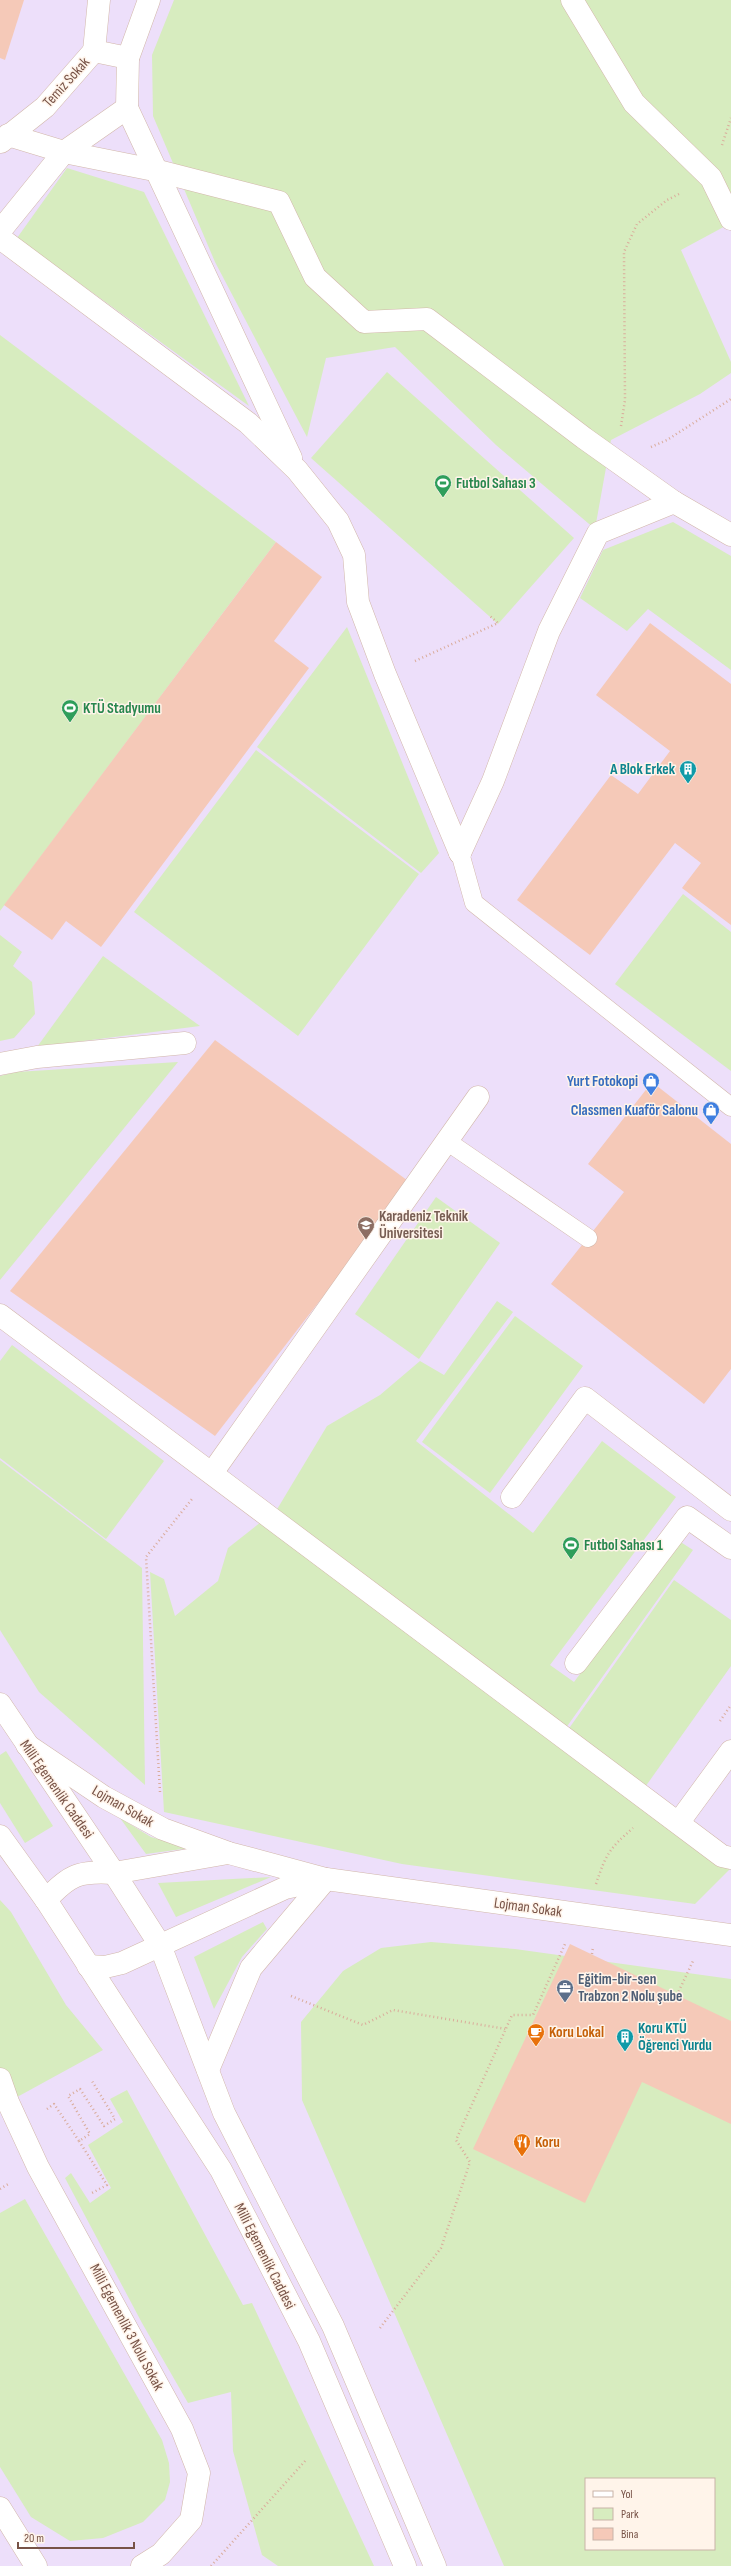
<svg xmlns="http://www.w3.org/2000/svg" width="731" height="2566" font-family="'Sofia Sans Condensed',sans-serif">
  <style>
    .education { fill: #eddffa; fill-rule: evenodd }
    .green { fill: #d7ecbf; fill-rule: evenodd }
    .building { fill: #f5c9b8 }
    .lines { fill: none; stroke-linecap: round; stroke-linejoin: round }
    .service-casing { stroke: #d2b7aa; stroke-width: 19 }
    .pedestrian-casing { stroke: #d2b7aa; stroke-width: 23 }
    .minor-casing { stroke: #d2b7aa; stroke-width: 23 }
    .tertiary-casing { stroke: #d2b7aa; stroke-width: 23 }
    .path { stroke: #daac9b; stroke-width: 2.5; stroke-dasharray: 1 3; stroke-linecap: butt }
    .service { stroke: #fff; stroke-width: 18 }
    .pedestrian { stroke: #fff; stroke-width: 22 }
    .minor { stroke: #fff; stroke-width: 22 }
    .tertiary { stroke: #fff; stroke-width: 22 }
    .labels { text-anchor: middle; stroke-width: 3; stroke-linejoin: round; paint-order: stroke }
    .street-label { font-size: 15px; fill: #775246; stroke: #fff4ea }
    .leisure-label { font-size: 15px; font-weight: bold; fill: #27864d; stroke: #fff4ea; text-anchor: start }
    .culture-label { font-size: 15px; font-weight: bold; fill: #0d838f; stroke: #fff4ea; text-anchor: end }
    .shop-label { font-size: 15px; font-weight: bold; fill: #366cbe; stroke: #fff4ea; text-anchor: end }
    .education-label { font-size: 15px; font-weight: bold; fill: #785e54; stroke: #fff4ea; text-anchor: start }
    .service-label { font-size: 15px; font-weight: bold; fill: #4e5e75; stroke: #fff4ea; text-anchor: start }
    .food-label { font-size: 15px; font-weight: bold; fill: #c56008; stroke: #fff4ea; text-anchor: start }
  </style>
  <rect width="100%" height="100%" fill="#fef0e2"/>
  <path class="education" d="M0,0H731V2566H0ZM586,2479H714V2549H586Z"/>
  <g class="green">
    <path d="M174,0H731V223L681,250L731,362V373L700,394L611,440L595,529L496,445L395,347L326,358L307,437L215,262L153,116L152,55Z"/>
    <path d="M67,168L144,192L249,406L17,238Z"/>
    <path d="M0,335L276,542L0,911Z"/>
    <path d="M387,372L574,538L498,624L311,458Z"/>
    <path d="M673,522L731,556V670L648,609L627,631L580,598L603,550Z"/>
    <path d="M347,627L439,853L421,873L257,747Z"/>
    <path d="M256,750L419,874L298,1036L134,912Z"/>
    <path d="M683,894L731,932V1071L615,984Z"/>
    <path d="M0,935L22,952L13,966L32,982L35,1014L14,1038L0,1041Z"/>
    <path d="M103,956L200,1026L37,1047Z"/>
    <path d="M178,1062L0,1280V1076L16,1072Z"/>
    <path d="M436,1197L500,1243L419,1359L355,1314Z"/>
    <path d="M497,1301L513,1312L416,1441L533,1533L602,1441L676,1497L550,1665L574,1682L679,1541L693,1550L563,1732L276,1511L327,1426L380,1395L420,1361L444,1375Z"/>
    <path d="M515,1316L583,1366L490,1493L422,1442Z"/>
    <path d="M12,1345L164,1461L106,1539L0,1458V1361Z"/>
    <path d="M0,1460L142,1568L145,1785L39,1692L0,1630Z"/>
    <path d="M266,1518L731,1868L695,1904L402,1864L164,1812L150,1572L164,1579L175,1616L218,1581L228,1548Z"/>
    <path d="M674,1580L731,1620V1666L643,1790L565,1734Z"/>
    <path d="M6,1751L53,1826L25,1843L0,1803V1755Z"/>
    <path d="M120,1818L151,1837L190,1848L146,1854Z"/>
    <path d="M271,1877L176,1917L158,1883Z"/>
    <path d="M0,1900L11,1912L66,2005L103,2050L8,2102L0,2079Z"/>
    <path d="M263,1922L267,1929L242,1957L214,2009L194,1957Z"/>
    <path d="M431,1942L515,1949L731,1979V2566H504L302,2100L301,2022L343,1971L381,1948ZM586,2479H714V2549H586Z"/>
    <path d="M127,2090L243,2305L252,2303L374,2566H278L262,2555L233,2451L231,2392L188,2403L142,2323L65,2178L71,2173L90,2203L111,2188L88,2145L123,2122L110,2099Z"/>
    <path d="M25,2199L162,2440L169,2463L170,2482L165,2500L143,2522L103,2538L70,2541L31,2517L0,2467V2213Z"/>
  </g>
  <g class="building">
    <path d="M0,0H24L5,60L0,58Z"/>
    <path d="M276,542L322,577L274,641L309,668L101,947L66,921L52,940L4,905Z"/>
    <path d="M650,623L731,684V925L682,888L701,863L675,843L590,955L517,900L611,775L638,794L670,751L596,695Z"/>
    <path d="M215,1040L411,1183L215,1436L10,1291Z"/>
    <path d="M652,1082L731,1144V1369L704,1404L551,1284L624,1192L588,1164Z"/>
    <path d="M570,1944L731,2021V2124L642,2082L585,2203L473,2149Z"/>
  </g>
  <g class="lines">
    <g class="service-casing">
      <g id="service">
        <path d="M460,853L474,903L731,1107"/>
        <path d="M448,1142L588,1238"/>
      </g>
    </g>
    <g class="pedestrian-casing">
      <g id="pedestrian">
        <path d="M572,0L634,103L711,178L731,219"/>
        <path d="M94,51L128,58L149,0"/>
        <path d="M94,51L99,0"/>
        <path d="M128,58L127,108L291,458"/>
        <path d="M8,135L64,152L154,170L279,202L315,277L364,322L427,319L584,438L674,502"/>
        <path d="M1,142L45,107L94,51"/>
        <path d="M0,231L64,152L127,108"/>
        <path d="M0,238L248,423L297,470L338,521L354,555L358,602L385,674L460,853"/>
        <path d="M0,1064L37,1057L185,1043"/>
        <path d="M0,1315L722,1856L731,1858"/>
        <path d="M212,1473L478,1097"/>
        <path d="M512,1497L585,1398L731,1510"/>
        <path d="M576,1663L687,1517L731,1548"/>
        <path d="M679,1822L731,1751"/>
      </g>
    </g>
    <g class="minor-casing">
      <g id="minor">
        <path d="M460,853L493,781L549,631L598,533L674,502L731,535"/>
        <path d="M27,1745L104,1797L163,1829L229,1853L326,1879L731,1935"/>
        <path d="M46,1900C70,1874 79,1871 114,1873L228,1853"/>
        <path d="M88,1966L105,1967L122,1963L285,1888L323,1880"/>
        <path d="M208,2070L251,1968L326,1879"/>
        <path d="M0,2079L8,2102L38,2167L182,2429L199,2473L191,2520L161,2554L142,2566"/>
        <path d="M0,2508L36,2566"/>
      </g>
    </g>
    <g class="tertiary-casing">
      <g id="tertiary">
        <path d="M0,1704L114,1873L160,1945L224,2113L333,2326L435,2566"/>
        <path d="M0,1836L46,1900L221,2170L309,2341L405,2566"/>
      </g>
    </g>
    <g class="path">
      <path d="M722,145L731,118"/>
      <path d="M621,426L625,400L624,252L637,224L667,200L681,193"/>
      <path d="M651,447L667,440L731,399"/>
      <path d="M415,661L498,623L490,616"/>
      <path d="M720,1721L731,1705"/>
      <path d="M160,1792L146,1557L192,1499"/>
      <path d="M596,1884C606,1854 609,1849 633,1828"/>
      <path d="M592,1954L593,1947"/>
      <path d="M677,1995L693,1961"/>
      <path d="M291,1996L363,2025L393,2010L506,2029"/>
      <path d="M47,2109L54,2104L79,2141L90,2134L68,2096L80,2089L104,2126L115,2119L92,2081"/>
      <path d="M79,2141L107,2185L90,2194"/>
      <path d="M0,2189L10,2183"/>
      <path d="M380,2328L441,2248L470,2162L456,2140L512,2015H533L565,1944"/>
      <path d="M211,2566L306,2460"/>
    </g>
    <use href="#service" class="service"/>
    <use href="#pedestrian" class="pedestrian"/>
    <use href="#minor" class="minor"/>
    <use href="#tertiary" class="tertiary"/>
  </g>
  <defs>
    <g id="stadium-pin" transform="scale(0.9)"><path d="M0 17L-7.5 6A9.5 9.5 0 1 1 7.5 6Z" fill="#2e9e5b" stroke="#fff4ea"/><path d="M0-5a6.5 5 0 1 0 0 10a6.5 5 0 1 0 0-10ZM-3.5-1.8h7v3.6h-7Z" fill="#fff"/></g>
    <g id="building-pin" transform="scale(0.9)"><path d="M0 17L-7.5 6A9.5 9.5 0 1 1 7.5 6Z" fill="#0f9aa8" stroke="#fff4ea"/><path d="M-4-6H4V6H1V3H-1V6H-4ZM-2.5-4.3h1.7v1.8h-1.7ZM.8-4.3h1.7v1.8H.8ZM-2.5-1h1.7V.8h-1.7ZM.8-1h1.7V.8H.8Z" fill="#fff"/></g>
    <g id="shop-pin" transform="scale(0.9)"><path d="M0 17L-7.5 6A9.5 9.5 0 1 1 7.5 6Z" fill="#3f7fe0" stroke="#fff4ea"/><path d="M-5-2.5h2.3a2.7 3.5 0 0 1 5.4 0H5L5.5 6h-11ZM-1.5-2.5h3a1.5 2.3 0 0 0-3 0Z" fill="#fff"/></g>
    <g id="university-pin" transform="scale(0.9)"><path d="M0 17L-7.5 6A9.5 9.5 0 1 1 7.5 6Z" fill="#8d6e63" stroke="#fff4ea"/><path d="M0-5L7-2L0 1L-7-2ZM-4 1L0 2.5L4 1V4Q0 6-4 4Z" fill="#fff"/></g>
    <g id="office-pin" transform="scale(0.9)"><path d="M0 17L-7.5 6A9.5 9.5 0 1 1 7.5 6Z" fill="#5c6f8a" stroke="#fff4ea"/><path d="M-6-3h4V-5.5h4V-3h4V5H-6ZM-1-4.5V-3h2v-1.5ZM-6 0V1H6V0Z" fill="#fff"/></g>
    <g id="cafe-pin" transform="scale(0.9)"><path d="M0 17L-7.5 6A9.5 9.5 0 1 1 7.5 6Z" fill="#e8710a" stroke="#fff4ea"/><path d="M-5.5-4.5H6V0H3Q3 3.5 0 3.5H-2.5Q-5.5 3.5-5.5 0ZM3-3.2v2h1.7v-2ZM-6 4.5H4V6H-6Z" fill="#fff"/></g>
    <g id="restaurant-pin" transform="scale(0.9)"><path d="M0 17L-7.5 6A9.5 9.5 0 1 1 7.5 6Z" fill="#e8710a" stroke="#fff4ea"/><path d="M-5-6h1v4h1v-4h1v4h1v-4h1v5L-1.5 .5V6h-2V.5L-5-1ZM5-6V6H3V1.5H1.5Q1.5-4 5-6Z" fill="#fff"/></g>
  </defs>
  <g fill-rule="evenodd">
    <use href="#stadium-pin" x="443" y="483"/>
    <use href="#stadium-pin" x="70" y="708"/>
    <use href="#building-pin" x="688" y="769"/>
    <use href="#shop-pin" x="651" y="1081"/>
    <use href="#shop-pin" x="711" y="1110"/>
    <use href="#university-pin" x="366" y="1225"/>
    <use href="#stadium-pin" x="571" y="1545"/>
    <use href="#office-pin" x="565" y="1988"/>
    <use href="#cafe-pin" x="536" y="2032"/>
    <use href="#building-pin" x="625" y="2037"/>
    <use href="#restaurant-pin" x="522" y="2142"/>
  </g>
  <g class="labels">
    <g class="street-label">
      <text transform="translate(66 82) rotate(-48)" y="5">Temiz Sokak</text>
      <text transform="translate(57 1789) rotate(55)" y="5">Milli Egemenlik Caddesi</text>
      <text transform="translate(123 1806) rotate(30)" y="5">Lojman Sokak</text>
      <text transform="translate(528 1907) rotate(8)" y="5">Lojman Sokak</text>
      <text transform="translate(265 2256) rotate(63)" y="5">Milli Egemenlik Caddesi</text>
      <text transform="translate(127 2327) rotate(62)" y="5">Milli Egemenlik 3 Nolu Sokak</text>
    </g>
    <g class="leisure-label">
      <text x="456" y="488">Futbol Sahası 3</text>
      <text x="83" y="713">KTÜ Stadyumu</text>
      <text x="584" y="1550">Futbol Sahası 1</text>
    </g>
    <g class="culture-label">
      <text x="675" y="774">A Blok Erkek</text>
      <text x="638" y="2033" text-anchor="start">Koru KTÜ<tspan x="638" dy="17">Öğrenci Yurdu</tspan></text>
    </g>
    <g class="shop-label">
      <text x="638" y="1086">Yurt Fotokopi</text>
      <text x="698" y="1115">Classmen Kuaför Salonu</text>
    </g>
    <g class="education-label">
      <text x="379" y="1221">Karadeniz Teknik<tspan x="379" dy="17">Üniversitesi</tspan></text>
    </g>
    <g class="service-label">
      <text x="578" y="1984">Eğitim-bir-sen<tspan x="578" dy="17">Trabzon 2 Nolu şube</tspan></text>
    </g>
    <g class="food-label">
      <text x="549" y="2037">Koru Lokal</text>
      <text x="535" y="2147">Koru</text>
    </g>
  </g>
  <rect x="585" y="2478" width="130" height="72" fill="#fff4ea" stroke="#c9b3a8"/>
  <rect x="593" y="2491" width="20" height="6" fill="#ffffff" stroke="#c9b3a8"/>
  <text x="621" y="2498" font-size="12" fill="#775246">Yol</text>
  <rect x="593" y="2508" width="20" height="12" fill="#d7ecbf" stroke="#c9b3a8"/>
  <text x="621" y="2518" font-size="12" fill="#775246">Park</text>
  <rect x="593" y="2528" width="20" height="12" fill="#f5c9b8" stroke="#c9b3a8"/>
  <text x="621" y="2538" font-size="12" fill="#775246">Bina</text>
  <path d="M18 2542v6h116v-6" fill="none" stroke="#775246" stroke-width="2"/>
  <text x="24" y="2542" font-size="12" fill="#775246" stroke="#fff4ea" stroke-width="3" paint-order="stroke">20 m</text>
</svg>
